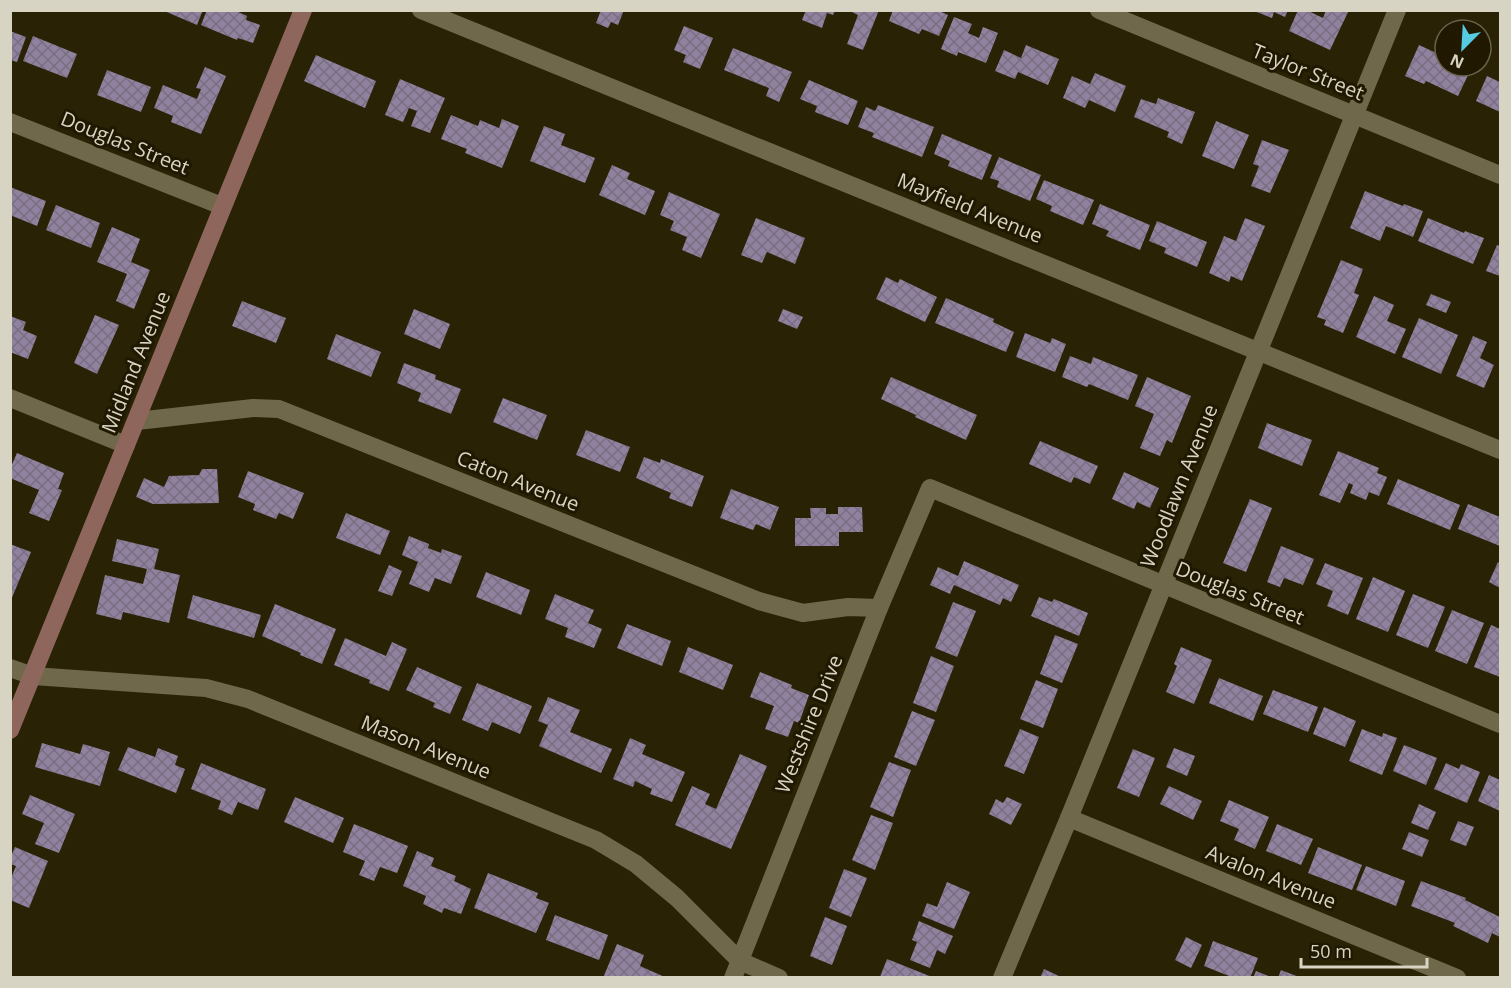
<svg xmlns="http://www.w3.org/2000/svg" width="1511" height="988" font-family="'Open Sans',sans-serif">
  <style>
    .building { fill: url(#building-cross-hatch) }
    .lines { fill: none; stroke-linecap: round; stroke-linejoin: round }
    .street { stroke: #70684a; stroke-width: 18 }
    .secondary { stroke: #8f665c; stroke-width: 18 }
    .labels { text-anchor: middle; stroke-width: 6; stroke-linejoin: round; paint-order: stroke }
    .street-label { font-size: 20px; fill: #d8d4c3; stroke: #201800 }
  </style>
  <defs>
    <pattern id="building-cross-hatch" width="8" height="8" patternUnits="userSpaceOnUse" patternTransform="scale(1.5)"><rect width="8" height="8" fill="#90829f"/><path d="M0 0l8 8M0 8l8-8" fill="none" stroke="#786e81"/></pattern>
  </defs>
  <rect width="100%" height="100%" fill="#292205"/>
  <g class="building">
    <path d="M162,10H203L197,25Z"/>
    <path d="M207,10H234L247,16L246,20L260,25L253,43L238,38L237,40L201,25Z"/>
    <path d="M601,10H624L618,25L611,22L608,28L596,23Z"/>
    <path d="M806,10H835L833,15L827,13L822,28L802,20Z"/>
    <path d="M848,10H879L863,50L847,44L858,15Z"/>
    <path d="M893,10H937L948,15L939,36L922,29L919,34L889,21Z"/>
    <path d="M1270,10H1288L1285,17L1274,12L1272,18L1254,11Z"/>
    <path d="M1298,10H1306L1323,18L1326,10H1349L1330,50L1289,31Z"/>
    <path d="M954,17L972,24L968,33L979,38L983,27L998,33L986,63L958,52L957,56L941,49Z"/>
    <path d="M684,26L713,38L700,69L683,62L686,55L674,50Z"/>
    <path d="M10,31L26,37L17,62L10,60Z"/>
    <path d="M33,36L77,54L67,78L23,61Z"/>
    <path d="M1026,45L1059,59L1048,85L1018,72L1015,79L995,71L1004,50L1021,58Z"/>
    <path d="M1419,45L1445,57V66H1465L1471,69L1458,96L1426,81L1424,84L1405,76Z"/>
    <path d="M733,48L792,72L779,102L766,96L769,88L724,70Z"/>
    <path d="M316,55L376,81L365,108L304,81Z"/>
    <path d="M205,67L226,76L201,134L171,122L173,116L154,108L163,85L197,99L201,89L196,88Z"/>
    <path d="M107,70L151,87L141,112L97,95Z"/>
    <path d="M1095,73L1126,86L1115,112L1089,100L1085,108L1063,98L1072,76L1090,84Z"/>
    <path d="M1487,76L1500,82V112L1476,101Z"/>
    <path d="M400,79L445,98L430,133L411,126L417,111L409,108L403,122L385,115Z"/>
    <path d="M809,80L858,101L848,125L815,112L817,106L800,99Z"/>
    <path d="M1158,98L1195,112L1182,144L1167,137L1169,132L1134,117L1141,99L1156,104Z"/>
    <path d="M878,105L934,127L922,157L872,137L874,133L858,127L866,107L875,111Z"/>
    <path d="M451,115L478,126L480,120L499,128L502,119L519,126L502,168L465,153L467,149L441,139Z"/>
    <path d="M1216,121L1249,135L1234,169L1202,156Z"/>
    <path d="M544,126L565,134L561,145L595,158L585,183L530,161Z"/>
    <path d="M942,134L992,155L982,180L948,166L950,161L934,154Z"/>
    <path d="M1262,140L1289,150L1270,193L1251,186L1259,166L1253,164Z"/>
    <path d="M999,157L1041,175L1030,201L997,187L999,181L990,178Z"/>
    <path d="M612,165L630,173L627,179L655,191L645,215L599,195Z"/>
    <path d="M1044,180L1094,200L1083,225L1050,211L1052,206L1036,199Z"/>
    <path d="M10,187L46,201L37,226L10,215Z"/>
    <path d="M1365,191L1403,206L1404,204L1423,211L1413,237L1386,226L1380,241L1350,228Z"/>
    <path d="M669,192L720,214L701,258L682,250L687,237L670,230L674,221L660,215Z"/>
    <path d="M1100,204L1150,225L1140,250L1106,236L1109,231L1092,224Z"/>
    <path d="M56,205L100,223L91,248L46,230Z"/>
    <path d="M756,218L805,238L795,264L767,252L762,263L741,255Z"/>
    <path d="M1245,218L1265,226L1242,281L1231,276L1229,282L1209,273L1224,236L1236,241Z"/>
    <path d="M1428,218L1464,233L1465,231L1484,238L1473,264L1418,241Z"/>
    <path d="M1157,221L1207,242L1197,267L1164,253L1166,248L1149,241Z"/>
    <path d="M112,227L140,239L131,262L150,270L134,309L116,301L127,274L97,262Z"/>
    <path d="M1497,245L1500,246V276L1486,271Z"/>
    <path d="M1341,260L1363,269L1354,293L1359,295L1343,333L1324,325L1326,320L1317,317Z"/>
    <path d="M886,277L898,283L900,279L937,297L925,322L876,299Z"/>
    <path d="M1431,294L1451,302L1446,313L1426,305Z"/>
    <path d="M1374,296L1394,305L1387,321L1406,329L1395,354L1356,337Z"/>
    <path d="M946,298L994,319L993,322L1014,332L1006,352L935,323Z"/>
    <path d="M242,301L286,318L276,343L232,326Z"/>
    <path d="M414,309L450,324L440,349L404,334Z"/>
    <path d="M783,309L803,317L797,329L778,321Z"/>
    <path d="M95,315L119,325L97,374L74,363Z"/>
    <path d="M10,316L26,322L23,330L37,336L28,359L10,352Z"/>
    <path d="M1419,318L1458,335L1441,374L1402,357Z"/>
    <path d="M1025,333L1050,343L1052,338L1066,344L1055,372L1016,357Z"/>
    <path d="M336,334L381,352L371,377L327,359Z"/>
    <path d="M1473,336L1487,342L1480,358L1494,365L1484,388L1456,376Z"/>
    <path d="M1070,356L1091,364L1093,357L1138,375L1128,400L1089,384L1087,387L1062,377Z"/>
    <path d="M404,363L436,375L435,379L461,389L451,414L418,401L421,393L397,383Z"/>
    <path d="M891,377L977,415L966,440L915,417L916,415L881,399Z"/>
    <path d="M1147,377L1191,396L1172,443L1167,440L1160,456L1140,448L1154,414L1135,406Z"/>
    <path d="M503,398L547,415L537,440L493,422Z"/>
    <path d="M1267,423L1312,440L1302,466L1258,448Z"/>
    <path d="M586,430L630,447L620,472L576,455Z"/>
    <path d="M1040,441L1098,466L1090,484L1074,477L1071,483L1029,464Z"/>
    <path d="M1338,451L1379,468L1377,473L1387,477L1379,496L1369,492L1366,500L1350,493L1353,485L1349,483L1340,503L1319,495Z"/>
    <path d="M17,453L64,473L58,489L62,490L49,521L29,513L39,490L10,478V469Z"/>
    <path d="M644,457L660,463L661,459L704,476L692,507L669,498L671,493L636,478Z"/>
    <path d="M202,469H217L219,503L153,504L136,497L144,478L164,487L169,476L199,475Z"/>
    <path d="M248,471L304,493L293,519L279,513L276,519L253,510L255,504L238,497Z"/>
    <path d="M1124,472L1159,488L1150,508L1137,502L1134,509L1112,499Z"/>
    <path d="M1398,479L1460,505L1450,530L1387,504Z"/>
    <path d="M731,489L779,507L770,530L756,524L753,530L720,518Z"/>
    <path d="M1250,499L1272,508L1246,572L1223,563Z"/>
    <path d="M1468,504L1500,517V546L1458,529Z"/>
    <path d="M838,507H862L863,532H839V546H795V518H811L810,508H826V514H838Z"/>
    <path d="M346,513L390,531L380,555L336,538Z"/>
    <path d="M409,536L429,544L428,548L441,553L442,549L462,556L451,584L435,578L429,592L409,584L418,562L402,555Z"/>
    <path d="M117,539L159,549L154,569L180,575L169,623L123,612L121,620L96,614L105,575L143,584L147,569L112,561Z"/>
    <path d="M10,544L31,552L11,600H10Z"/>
    <path d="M1281,546L1314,559L1303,585L1284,578L1280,587L1267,582Z"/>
    <path d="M964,561L1019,585L1011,602L1003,598L1000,605L954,585L950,594L930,585L938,567L958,576Z"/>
    <path d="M1498,562L1500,563V588L1489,582Z"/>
    <path d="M1325,563L1363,578L1348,615L1327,606L1333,591L1316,584Z"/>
    <path d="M389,565L402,571L392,596L378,591Z"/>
    <path d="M486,572L530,590L521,615L476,597Z"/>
    <path d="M1373,577L1405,591L1388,632L1356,619Z"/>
    <path d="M555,594L594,610L588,623L602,629L594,648L565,637L568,628L545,619Z"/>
    <path d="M1413,594L1445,607L1428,648L1396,635Z"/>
    <path d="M193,595L261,615L254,638L187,618Z"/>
    <path d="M1039,597L1052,602L1054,599L1088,613L1079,636L1031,616Z"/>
    <path d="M953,602L976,611L957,657L935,648Z"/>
    <path d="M275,604L336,629L322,664L300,655L301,653L262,636Z"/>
    <path d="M1452,610L1484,623L1467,664L1435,651Z"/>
    <path d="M627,624L671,641L662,666L617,648Z"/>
    <path d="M1491,625L1500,629V677L1474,667Z"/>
    <path d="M1055,635L1078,644L1062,683L1040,674Z"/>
    <path d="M345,638L386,656L392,642L407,649L389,691L369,683L370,680L334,665Z"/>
    <path d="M688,647L733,665L723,690L679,672Z"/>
    <path d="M1181,647L1212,660L1194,704L1166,692L1177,666L1174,664Z"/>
    <path d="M931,656L954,666L936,712L913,703Z"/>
    <path d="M417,667L462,687L450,714L433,707L435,703L406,690Z"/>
    <path d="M760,672L792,685L791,688L809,695L799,723L794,721L788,737L765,729L774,706L750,697Z"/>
    <path d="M1219,678L1263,696L1253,721L1209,703Z"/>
    <path d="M1036,680L1058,689L1043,728L1020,719Z"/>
    <path d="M477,683L532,706L520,734L492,722L488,731L462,720Z"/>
    <path d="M1273,690L1318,707L1308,732L1263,714Z"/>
    <path d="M548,697L580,710L570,732L612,749L601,773L539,746L548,725L538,721Z"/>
    <path d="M1324,707L1356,721L1345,747L1313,734Z"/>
    <path d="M912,711L935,720L916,766L894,757Z"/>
    <path d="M1020,729L1039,737L1024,774L1004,766Z"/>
    <path d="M1362,729L1382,737L1383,733L1397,738L1382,775L1349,761Z"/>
    <path d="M630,738L646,745L642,754L685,772L672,802L650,794L652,789L635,781L633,787L613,779Z"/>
    <path d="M42,743L80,754L83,744L110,752L100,786L35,767Z"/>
    <path d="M1404,745L1437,758L1426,785L1393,771Z"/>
    <path d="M128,747L155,757L158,748L178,756L175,765L185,769L176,793L118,770Z"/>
    <path d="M1174,748L1195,756L1187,776L1166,767Z"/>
    <path d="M1133,749L1155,758L1139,797L1117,788Z"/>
    <path d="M740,754L767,766L731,849L675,825L692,786L710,794L705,804L716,809Z"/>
    <path d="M889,762L911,770L893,817L870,807Z"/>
    <path d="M201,763L266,789L258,810L238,802L232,815L218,809L221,801L191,789Z"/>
    <path d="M1446,763L1459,769L1461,764L1480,772L1467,803L1434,789Z"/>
    <path d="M1489,775L1500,780V811L1478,801Z"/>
    <path d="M1169,786L1202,801L1193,820L1160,804Z"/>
    <path d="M30,795L75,814L59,853L35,844L44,823L22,814Z"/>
    <path d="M295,797L344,818L333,843L284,822Z"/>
    <path d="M1007,797L1022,804L1011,825L989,814L996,799L1003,803Z"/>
    <path d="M1229,800L1269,817L1255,849L1234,840L1239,829L1220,821Z"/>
    <path d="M1419,804L1436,812L1428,830L1411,823Z"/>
    <path d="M871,815L893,823L875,870L852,860Z"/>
    <path d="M1458,821L1474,827L1466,846L1450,840Z"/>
    <path d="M354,824L408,846L397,873L380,867L374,881L359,875L365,861L343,852Z"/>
    <path d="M1277,824L1313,839L1301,865L1266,851Z"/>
    <path d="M1409,832L1429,840L1422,857L1402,849Z"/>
    <path d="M15,847L48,861L29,908L10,900V880L16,866L10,864V858Z"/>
    <path d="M1318,847L1362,865L1352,890L1308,873Z"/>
    <path d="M417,851L434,858L431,866L456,876L454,881L471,889L461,914L444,908L442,913L423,904L426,896L403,886Z"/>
    <path d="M1366,866L1405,881L1396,906L1356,890Z"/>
    <path d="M844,869L867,878L851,917L829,908Z"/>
    <path d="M488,873L538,893L536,898L549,903L536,933L474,908Z"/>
    <path d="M1421,881L1466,898L1465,900L1500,917V937L1492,933L1488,943L1453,926L1455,923L1411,906Z"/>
    <path d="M947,882L970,892L954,929L922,916L927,903L937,907Z"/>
    <path d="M555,915L608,935L599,960L546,940Z"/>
    <path d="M825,917L847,926L832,965L810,956Z"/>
    <path d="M919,921L953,936L945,954L937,950L930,968L910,960L917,942L912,940Z"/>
    <path d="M1186,937L1202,945L1191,968L1175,960Z"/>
    <path d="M1213,941L1258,958L1250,978H1234L1204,966Z"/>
    <path d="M617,944L644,955L640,966L667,978H603Z"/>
    <path d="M887,959L932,977V978H882L880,977Z"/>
    <path d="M1044,969L1063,978H1040Z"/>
    <path d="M1281,970L1299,977V978H1278Z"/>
    <path d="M1256,971L1271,977V978H1253Z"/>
  </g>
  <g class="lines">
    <g class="street">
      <path d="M421,10L1500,450"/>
      <path d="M1099,10L1500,175"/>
      <path d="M10,122L222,206"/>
      <path d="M10,398L126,445"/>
      <path d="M137,421L253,408L279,409L759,601L803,613L848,607L879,608"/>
      <path d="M10,668L33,676L206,688L248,699L596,840L636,864L677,898L740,961L779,978"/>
      <path d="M1069,818L1457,978"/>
      <path d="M733,978L879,608L930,488L1500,724"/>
      <path d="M1002,978L1069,818L1397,10"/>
    </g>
    <path class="secondary" d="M10,730L303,10"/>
  </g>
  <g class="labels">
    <g class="street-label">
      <text transform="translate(1308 72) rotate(22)" y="7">Taylor Street</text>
      <text transform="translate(125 143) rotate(22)" y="7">Douglas Street</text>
      <text transform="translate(970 208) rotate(22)" y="7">Mayfield Avenue</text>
      <text transform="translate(136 362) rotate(-68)" y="7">Midland Avenue</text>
      <text transform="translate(518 481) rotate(22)" y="7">Caton Avenue</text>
      <text transform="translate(1179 486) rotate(-68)" y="7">Woodlawn Avenue</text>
      <text transform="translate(1240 593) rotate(22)" y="7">Douglas Street</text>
      <text transform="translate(809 724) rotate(-68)" y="7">Westshire Drive</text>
      <text transform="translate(426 747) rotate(22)" y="7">Mason Avenue</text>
      <text transform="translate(1271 877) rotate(22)" y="7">Avalon Avenue</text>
    </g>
  </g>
  <rect width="1511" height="988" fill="none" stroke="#d8d4c3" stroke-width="24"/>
  <g transform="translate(1463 48) rotate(204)"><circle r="28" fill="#201800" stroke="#6a634e" stroke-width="1.5"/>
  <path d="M0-4.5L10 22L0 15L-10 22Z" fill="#55cae0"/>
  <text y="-9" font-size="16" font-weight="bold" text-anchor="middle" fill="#d8d4c3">N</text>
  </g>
  <path d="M1301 958v9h126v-9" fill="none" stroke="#d8d4c3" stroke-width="3"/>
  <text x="1310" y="958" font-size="18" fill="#d8d4c3" stroke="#201800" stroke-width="4.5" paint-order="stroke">50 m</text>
</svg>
